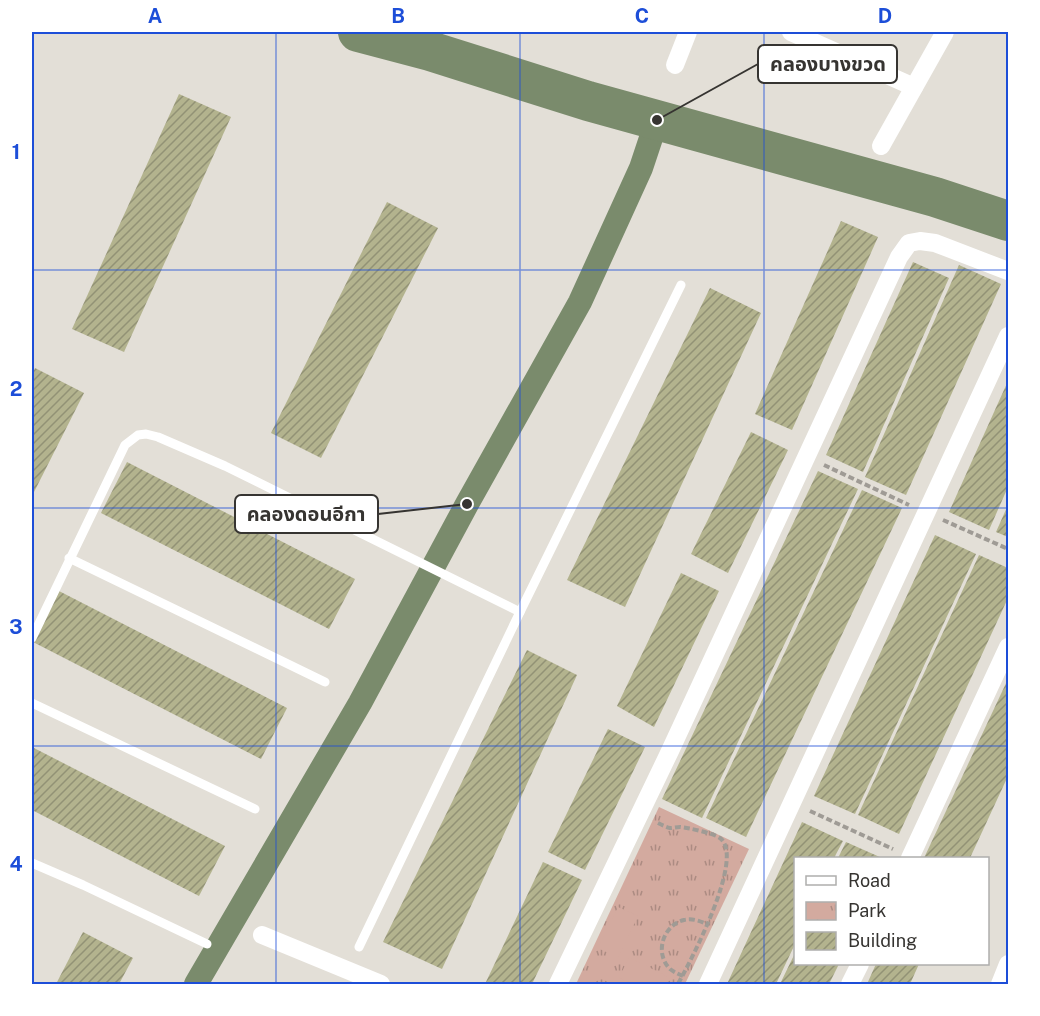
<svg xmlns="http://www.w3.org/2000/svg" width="1040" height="1016" font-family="'Public Sans','Noto Sans Thai',sans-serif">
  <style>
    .park { fill: url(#park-tufts) }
    .pitch { fill: #d3aa9f }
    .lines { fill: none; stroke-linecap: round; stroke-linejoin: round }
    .canal { stroke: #7a8b6c; stroke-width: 24 }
    .river { stroke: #7a8b6c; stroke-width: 40 }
    .building { fill: url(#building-hatch) }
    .path { stroke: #9f9b95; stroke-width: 4; stroke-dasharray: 6 3; stroke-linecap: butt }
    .lane { stroke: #fff; stroke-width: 9 }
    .street { stroke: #fff; stroke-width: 18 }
    .grid { fill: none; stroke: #1d4ed8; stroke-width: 1.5; stroke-opacity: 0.55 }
    .leader { fill: none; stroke: #363431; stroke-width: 2 }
    .callout-dot { fill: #363431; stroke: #fff; stroke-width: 2 }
    .callout { fill: #fff; stroke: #363431; stroke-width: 2 }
    .callout-label { font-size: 20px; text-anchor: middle; font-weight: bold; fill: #363431 }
    .neatline { fill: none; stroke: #1d4ed8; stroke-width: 2 }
    .grid-label { font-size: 20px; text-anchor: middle; font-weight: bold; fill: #1d4ed8 }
  </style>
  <defs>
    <pattern id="park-tufts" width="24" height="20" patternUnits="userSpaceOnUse" patternTransform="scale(1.5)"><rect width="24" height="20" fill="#d3aa9f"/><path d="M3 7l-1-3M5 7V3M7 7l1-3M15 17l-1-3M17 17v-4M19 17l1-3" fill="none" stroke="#ac8b82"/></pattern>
    <pattern id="building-hatch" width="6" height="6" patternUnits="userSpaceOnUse" patternTransform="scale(1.5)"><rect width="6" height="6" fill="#b3b38e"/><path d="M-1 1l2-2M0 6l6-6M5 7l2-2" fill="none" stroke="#929275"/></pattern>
  </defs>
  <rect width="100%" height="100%" fill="#e3dfd7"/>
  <path class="park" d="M659,807L749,849L685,984H576Z"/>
  <g class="pitch">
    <path d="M618,907L638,916L618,958L598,948Z"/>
    <path d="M629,957L670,978L667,984H633L619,978Z"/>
  </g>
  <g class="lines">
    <path class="canal" d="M196,984L360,703L467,504L580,302L641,168L657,120"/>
    <path class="river" d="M358,32L430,51L588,101L935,197L1008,221"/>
  </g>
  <g class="building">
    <path d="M179,94L231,117L124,352L72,329Z"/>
    <path d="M387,202L438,228L321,458L271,433Z"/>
    <path d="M841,221L878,237L792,430L755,414Z"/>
    <path d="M913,262L949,278L863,472L826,455Z"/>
    <path d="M959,265L1001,284L906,495L865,477Z"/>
    <path d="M710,288L761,313L625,607L567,580Z"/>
    <path d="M35,368L84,393L32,496V375Z"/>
    <path d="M1008,381V487L989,530L949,512Z"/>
    <path d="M751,432L788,450L728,573L691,554Z"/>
    <path d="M127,462L355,579L329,629L101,513Z"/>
    <path d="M818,471L858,489L702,818L662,799Z"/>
    <path d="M862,490L902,508L746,837L706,818Z"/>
    <path d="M1008,505V537L996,532Z"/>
    <path d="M935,535L976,554L855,814L814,796Z"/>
    <path d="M979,555L1008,568V598L899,834L858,815Z"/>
    <path d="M681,573L719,591L654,727L617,706Z"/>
    <path d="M59,591L287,708L261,759L33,642Z"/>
    <path d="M527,650L577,675L442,969L383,942Z"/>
    <path d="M1008,679V776L970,858H924Z"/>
    <path d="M608,729L645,747L585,870L548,852Z"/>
    <path d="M32,747L225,846L199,896L32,810Z"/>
    <path d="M802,822L843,841L834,858H796V942L776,984H727Z"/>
    <path d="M846,842L882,858H838Z"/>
    <path d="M543,862L582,880L532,984H485Z"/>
    <path d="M83,932L133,958L119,984H56Z"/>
    <path d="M796,951V964H839L829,984H780Z"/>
    <path d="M876,964H919L910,984H867Z"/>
  </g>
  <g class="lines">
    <g class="path">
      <path d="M824,465L909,505"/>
      <path d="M943,520L1008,549"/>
      <path d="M810,811L893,849"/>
      <path d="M658,823C662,825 666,827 670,828C673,828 677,827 680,827C689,828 713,833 720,838C746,857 690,962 678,984"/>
      <path d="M683,976C678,974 674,972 670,969C654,953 663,925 684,920C692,918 700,921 707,924"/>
    </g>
    <g class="lane">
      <path d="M69,558L325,682"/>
      <path d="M32,638L125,445L138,435L146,434L158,437L225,466L520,612"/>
      <path d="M32,703L255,809"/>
      <path d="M32,863L83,885L207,944"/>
      <path d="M359,947L520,612L681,285"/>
    </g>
    <g class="street">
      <path d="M791,32L914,87"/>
      <path d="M675,65L688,32"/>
      <path d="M881,146L945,32"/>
      <path d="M910,858L1008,647"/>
      <path d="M262,935L381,984"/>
      <path d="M558,984L670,751L899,257L909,243L920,241L935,243L1008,271"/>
      <path d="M708,984L1008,336"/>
      <path d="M850,984L860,964"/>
      <path d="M1000,984L1008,964"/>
    </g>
  </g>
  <path class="grid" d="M276,32V984M520,32V984M764,32V984M32,270H1008M32,508H1008M32,746H1008"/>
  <path class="leader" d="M657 120L758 64M467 504L378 514"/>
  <g class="callout-dot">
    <circle cx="657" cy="120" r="6"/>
    <circle cx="467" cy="504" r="6"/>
  </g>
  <g class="callout">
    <rect x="758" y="45" width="139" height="38" rx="6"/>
    <rect x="235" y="495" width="143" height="38" rx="6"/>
  </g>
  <g class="callout-label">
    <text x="828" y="71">คลองบางขวด</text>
    <text x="306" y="521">คลองดอนอีกา</text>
  </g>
  <rect width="1040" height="1016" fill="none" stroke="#ffffff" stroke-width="66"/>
  <rect x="794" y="857" width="195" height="108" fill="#ffffff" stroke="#afaead" stroke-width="1.5"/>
  <rect x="806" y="876" width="30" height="9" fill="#ffffff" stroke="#afaead" stroke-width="1.5"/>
  <text x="848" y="887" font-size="18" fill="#363431">Road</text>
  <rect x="806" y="902" width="30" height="18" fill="url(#park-tufts)" stroke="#afaead" stroke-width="1.5"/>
  <text x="848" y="917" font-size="18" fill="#363431">Park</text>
  <rect x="806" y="932" width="30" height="18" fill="url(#building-hatch)" stroke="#afaead" stroke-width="1.5"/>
  <text x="848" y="947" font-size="18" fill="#363431">Building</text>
  <rect x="33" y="33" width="974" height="950" class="neatline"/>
  <g class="grid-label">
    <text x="155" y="23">A</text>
    <text x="398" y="23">B</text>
    <text x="642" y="23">C</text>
    <text x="885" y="23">D</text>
    <text x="16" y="159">1</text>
    <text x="16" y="396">2</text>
    <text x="16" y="634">3</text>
    <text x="16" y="871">4</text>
  </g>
</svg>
